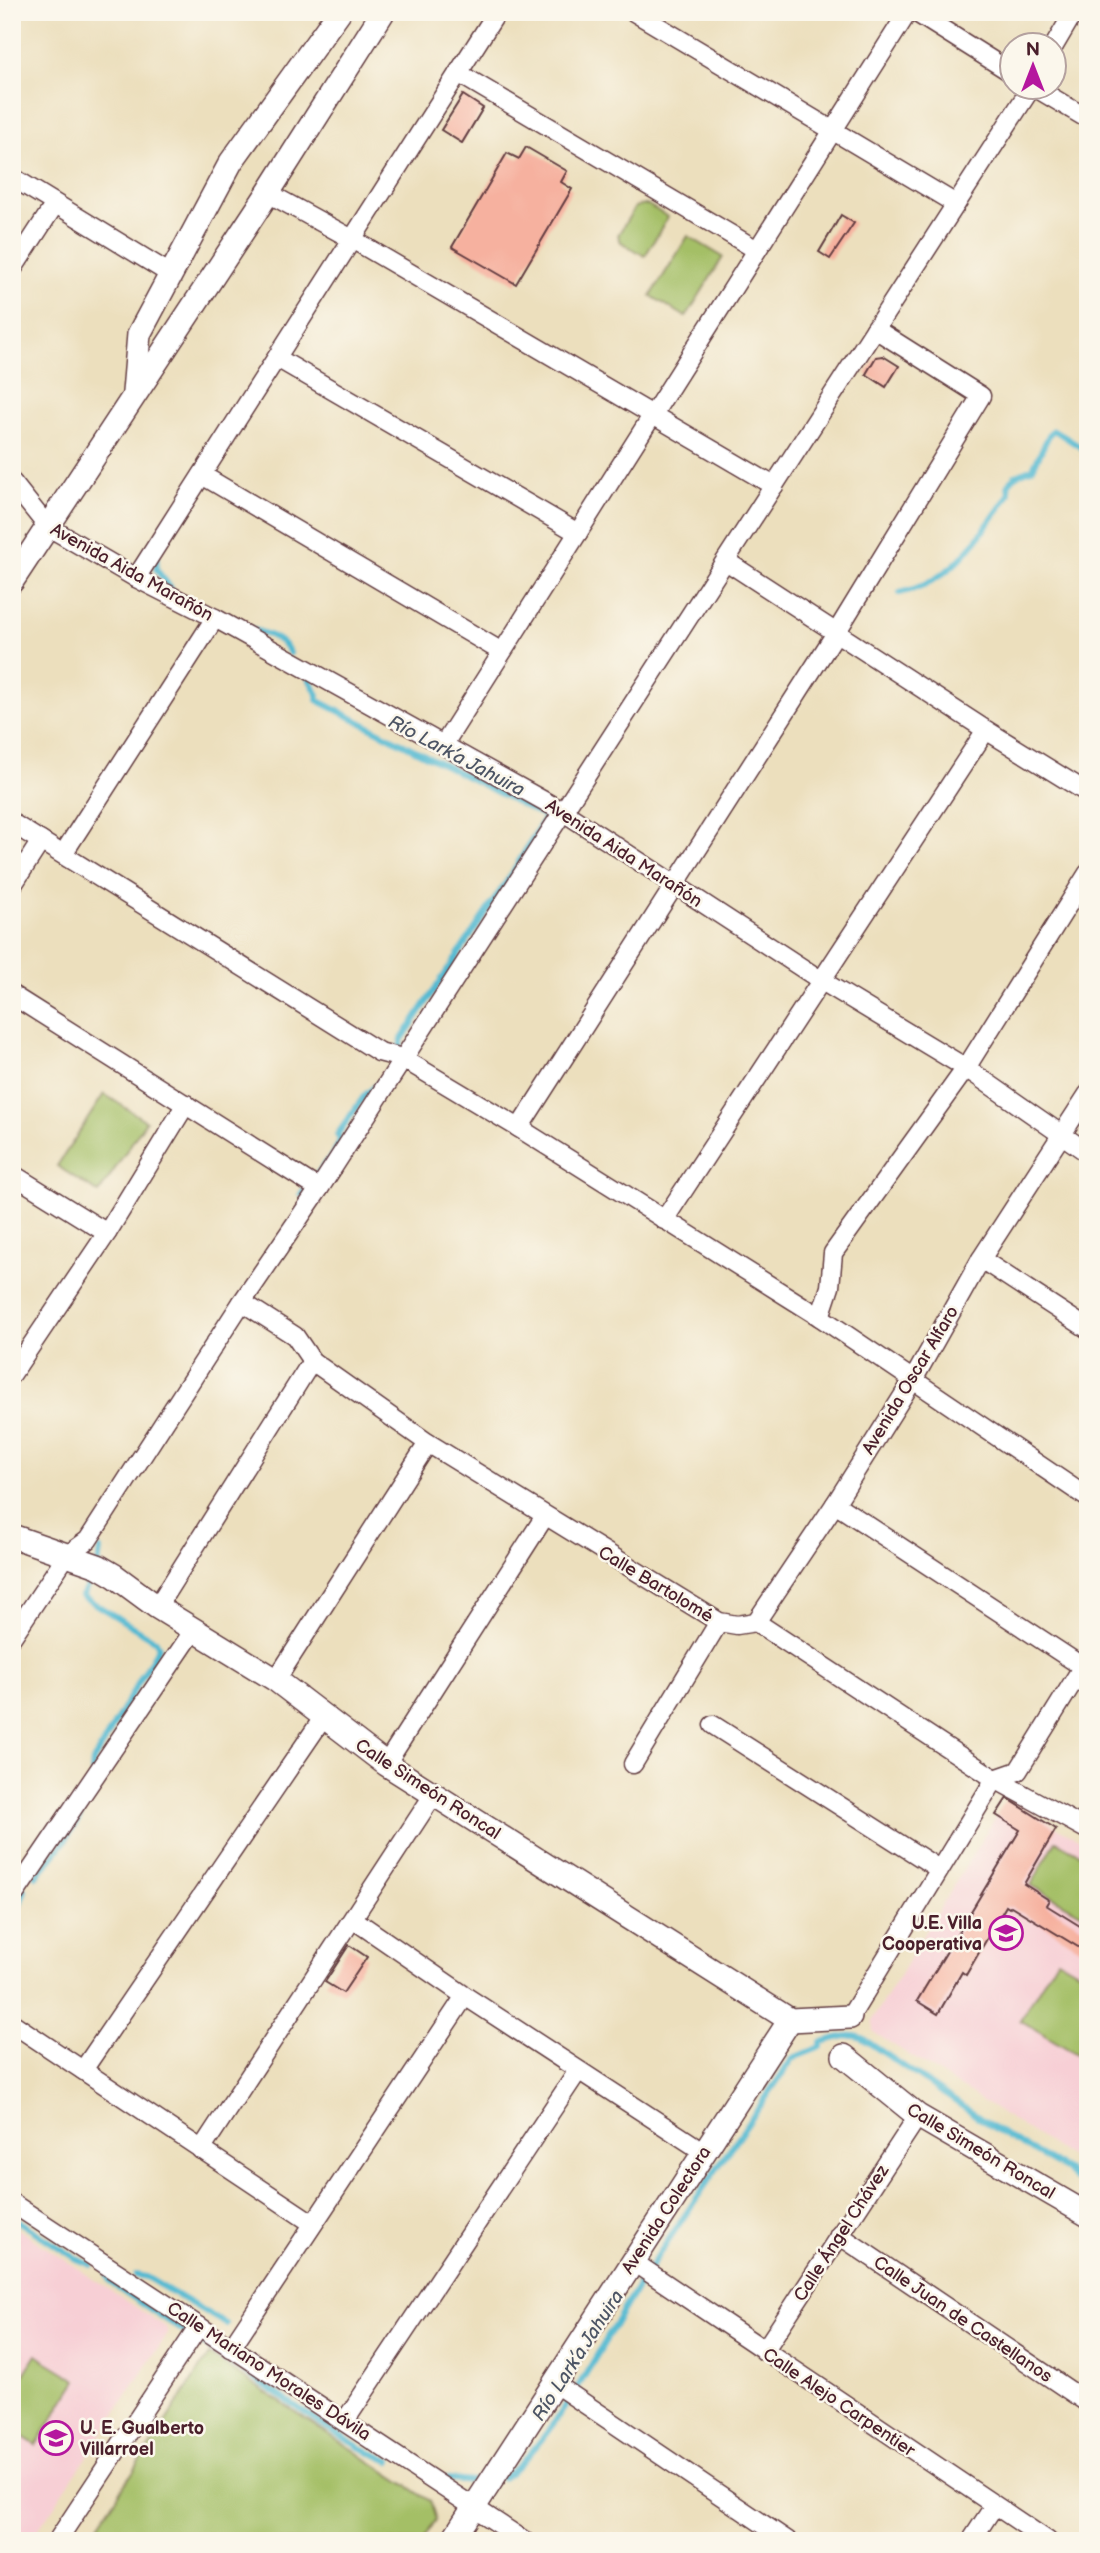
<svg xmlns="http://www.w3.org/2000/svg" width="1100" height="2553" font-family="'Balsamiq Sans',sans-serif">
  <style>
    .built { fill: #f7cfd5 }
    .green { fill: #a4bf66; stroke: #776f48; stroke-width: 2 }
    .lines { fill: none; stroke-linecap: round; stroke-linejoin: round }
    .stream { stroke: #53b9d1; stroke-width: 6 }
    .building { fill: #f6b19f }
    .minor-casing { stroke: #623c41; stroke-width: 21 }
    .tertiary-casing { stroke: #623c41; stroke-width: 26 }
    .minor { stroke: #fff; stroke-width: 18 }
    .tertiary { stroke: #fff; stroke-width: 23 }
    .labels { text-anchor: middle; stroke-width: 5; stroke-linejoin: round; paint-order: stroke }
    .street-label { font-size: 18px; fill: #4a1f2b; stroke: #fbf7ec }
    .poi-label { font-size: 18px; font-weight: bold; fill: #4a1f2b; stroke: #fbf7ec; text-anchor: end }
    .water-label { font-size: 19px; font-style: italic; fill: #4d5565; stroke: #fbf7ec }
  </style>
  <rect width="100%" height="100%" fill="#fbf7ec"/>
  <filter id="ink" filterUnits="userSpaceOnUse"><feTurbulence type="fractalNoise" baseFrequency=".0143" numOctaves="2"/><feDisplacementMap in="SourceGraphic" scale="14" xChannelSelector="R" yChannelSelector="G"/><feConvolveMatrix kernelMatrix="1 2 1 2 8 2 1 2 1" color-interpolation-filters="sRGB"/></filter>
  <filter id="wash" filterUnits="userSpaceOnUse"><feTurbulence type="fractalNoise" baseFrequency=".00686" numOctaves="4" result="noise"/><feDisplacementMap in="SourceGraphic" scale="28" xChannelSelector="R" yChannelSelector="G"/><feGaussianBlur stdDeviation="1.57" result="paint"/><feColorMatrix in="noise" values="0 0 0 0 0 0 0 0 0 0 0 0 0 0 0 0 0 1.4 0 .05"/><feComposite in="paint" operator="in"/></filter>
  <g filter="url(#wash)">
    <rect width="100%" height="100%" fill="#ecdfbd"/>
    <g class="built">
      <path d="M1007,1798L1088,1845V2168L873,2032L872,2020Z"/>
      <path d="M12,2225L166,2327L167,2331V2335L31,2541H12Z"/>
    </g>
    <g class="green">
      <path d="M641,205H648L668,217L645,256L621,242L618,235L635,207Z"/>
      <path d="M688,236L723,257L686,317L651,296Z"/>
      <path d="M104,1094L146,1121L99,1193L57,1166Z"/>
      <path d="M1056,1841L1088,1858V1917L1031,1885Z"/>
      <path d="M1057,1959L1088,1977V2061L1020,2020Z"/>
      <path d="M36,2355L77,2380L36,2445L12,2430V2393Z"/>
      <path d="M209,2355L430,2501L436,2520L422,2541H88Z"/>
    </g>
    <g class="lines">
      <g class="stream">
        <path d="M157,558L156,569L170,587"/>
        <path d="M900,593C936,585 960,563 981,534C990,520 1001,508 1009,494L1008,484L1016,475L1033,468L1050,433L1054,430L1088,452"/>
        <path d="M247,628C264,633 282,637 290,653"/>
        <path d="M307,675L318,695L317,700L542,815L544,819L511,875L402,1039L398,1054"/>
        <path d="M301,1194C311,1180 337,1154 340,1139L337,1135L365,1095L379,1083"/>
        <path d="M92,1771L93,1761L159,1647L156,1641L82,1596L98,1566L100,1550"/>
        <path d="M36,1876C55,1856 79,1825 87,1799"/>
        <path d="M12,1925L25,1890"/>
        <path d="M12,2217L77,2259L91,2265"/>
        <path d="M107,2273L110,2282L328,2428L359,2447L390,2461"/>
        <path d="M136,2275L146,2277L226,2324"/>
        <path d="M439,2478L484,2482"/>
        <path d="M502,2478C550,2449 607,2334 640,2283C689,2207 742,2133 793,2058L821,2047V2042C837,2040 845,2032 862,2038L1006,2136L1067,2170L1075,2179L1088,2183"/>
      </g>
    </g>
    <g id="blocks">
      <g class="building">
        <path d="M463,95L483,108L462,143L441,130Z"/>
        <path d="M526,147L567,171L561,182L572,189L516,284L452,247L507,153L519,159Z"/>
        <path d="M841,215L854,223L830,259L819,252Z"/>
        <path d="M883,356L899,366L886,387L866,374L876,357Z"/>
        <path d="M1007,1798L1056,1829L1024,1884L1049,1900L1046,1905L1088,1931V1953L1011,1906L1009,1908L1006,1906L966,1975L962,1972L938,2014L917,2001L1020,1830L996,1815Z"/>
        <path d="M349,1945L367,1957L343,1993L325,1982Z"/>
      </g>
    </g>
  </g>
  <g filter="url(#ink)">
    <use href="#blocks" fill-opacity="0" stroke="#623c41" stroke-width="2"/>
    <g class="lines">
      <g class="minor-casing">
        <g id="minor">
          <path d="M634,12L956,204"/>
          <path d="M915,12L1012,73"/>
          <path d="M1054,46L1074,12"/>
          <path d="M458,73L757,250"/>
          <path d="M1036,88L1088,119"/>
          <path d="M12,177L172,275"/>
          <path d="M268,193L352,239L774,486"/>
          <path d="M12,270L55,204"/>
          <path d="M277,358L578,533"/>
          <path d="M202,475L502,652"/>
          <path d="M12,482L47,526L136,578L215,618L562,811L822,981L966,1068L1088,1153"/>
          <path d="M726,561L986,730L1088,793"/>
          <path d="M136,578L497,12"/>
          <path d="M444,744L908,12"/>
          <path d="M12,823L379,1052L402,1058L519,1128L820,1317L1088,1498"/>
          <path d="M63,854L215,618"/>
          <path d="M12,886L41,841"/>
          <path d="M12,995L319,1189"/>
          <path d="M519,1128L836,633L981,396L875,329"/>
          <path d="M12,1174L107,1233"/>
          <path d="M664,1220L986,730"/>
          <path d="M981,1259L1088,1329"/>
          <path d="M242,1302L295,1336L312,1361L428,1443L719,1622L737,1625L756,1622L995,1779L1088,1830"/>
          <path d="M820,1317L830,1287L833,1253L966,1068L1088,873"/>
          <path d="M12,1374L107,1233L186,1104"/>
          <path d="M835,1504L1083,1667"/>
          <path d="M157,1607L312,1361"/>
          <path d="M756,1622L835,1504L913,1380L981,1259L1088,1094"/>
          <path d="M12,1637L66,1556L88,1540L242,1302L319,1189L1031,88"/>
          <path d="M276,1680L428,1443"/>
          <path d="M713,1725L939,1869"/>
          <path d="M386,1764L545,1516"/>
          <path d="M633,1764L719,1622"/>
          <path d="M12,1898L194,1630"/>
          <path d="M353,1919L465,1996L704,2152"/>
          <path d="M850,2017L995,1779L1018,1771L1088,1658"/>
          <path d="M12,2023L312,2223"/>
          <path d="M83,2070L323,1718"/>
          <path d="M201,2150L434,1794"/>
          <path d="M12,2203L525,2541"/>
          <path d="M839,2235L1088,2403"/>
          <path d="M632,2261L1048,2541"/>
          <path d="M231,2348L465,1996"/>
          <path d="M764,2351L918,2116"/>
          <path d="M554,2383L788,2541"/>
          <path d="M345,2421L578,2071"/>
          <path d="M57,2541L199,2326"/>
          <path d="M971,2541L994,2506"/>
        </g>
      </g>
      <g class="tertiary-casing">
        <g id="tertiary">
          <path d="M134,392L139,334L231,162L339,12"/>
          <path d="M12,581L268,193L383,12"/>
          <path d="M12,1536L98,1566L115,1576L157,1607L276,1680L386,1764L790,2020L850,2017"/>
          <path d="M844,2056L918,2116L1088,2215"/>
          <path d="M452,2541L790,2020"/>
        </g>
      </g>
      <use href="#minor" class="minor"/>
      <use href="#tertiary" class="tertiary"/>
    </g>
  </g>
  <defs>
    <g id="school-ring" transform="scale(1.75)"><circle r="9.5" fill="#fbf7ec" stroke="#b5179e" stroke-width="1.5"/><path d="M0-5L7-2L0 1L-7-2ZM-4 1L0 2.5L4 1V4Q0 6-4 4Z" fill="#b5179e"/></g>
  </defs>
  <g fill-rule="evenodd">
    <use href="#school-ring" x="1006" y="1933"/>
    <use href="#school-ring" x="56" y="2438"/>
  </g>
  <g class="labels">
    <g class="street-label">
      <text transform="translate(132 572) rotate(29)" y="6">Avenida Aida Marañón</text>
      <text transform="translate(624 853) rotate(33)" y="6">Avenida Aida Marañón</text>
      <text transform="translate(910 1380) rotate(-59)" y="6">Avenida Oscar Alfaro</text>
      <text transform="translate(656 1584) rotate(31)" y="6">Calle Bartolomé</text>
      <text transform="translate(428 1789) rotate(33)" y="6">Calle Simeón Roncal</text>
      <text transform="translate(981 2151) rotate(31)" y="6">Calle Simeón Roncal</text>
      <text transform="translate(666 2210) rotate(-57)" y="6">Avenida Colectora</text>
      <text transform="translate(841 2233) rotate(-57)" y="6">Calle Ángel Chávez</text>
      <text transform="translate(963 2319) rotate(34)" y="6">Calle Juan de Castellanos</text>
      <text transform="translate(269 2371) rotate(33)" y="6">Calle Mariano Morales Dávila</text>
      <text transform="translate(839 2402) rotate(34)" y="6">Calle Alejo Carpentier</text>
    </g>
    <g class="poi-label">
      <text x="982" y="1929">U.E. Villa<tspan x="982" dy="21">Cooperativa</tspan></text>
      <text x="80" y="2434" text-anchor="start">U. E. Gualberto<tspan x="80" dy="21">Villarroel</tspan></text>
    </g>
    <g class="water-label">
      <text transform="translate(457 755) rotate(28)" y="7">Río Lark’a Jahuira</text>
      <text transform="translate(577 2355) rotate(-57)" y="7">Río Lark’a Jahuira</text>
    </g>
  </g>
  <rect width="1100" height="2553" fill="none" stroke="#fbf7ec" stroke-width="42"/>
  <g transform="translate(1033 66)"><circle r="33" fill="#fbf7ec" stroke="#b4a19f" stroke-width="2"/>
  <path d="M0-5L12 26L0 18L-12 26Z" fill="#b5179e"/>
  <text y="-10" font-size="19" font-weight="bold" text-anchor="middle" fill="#4a1f2b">N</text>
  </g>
</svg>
